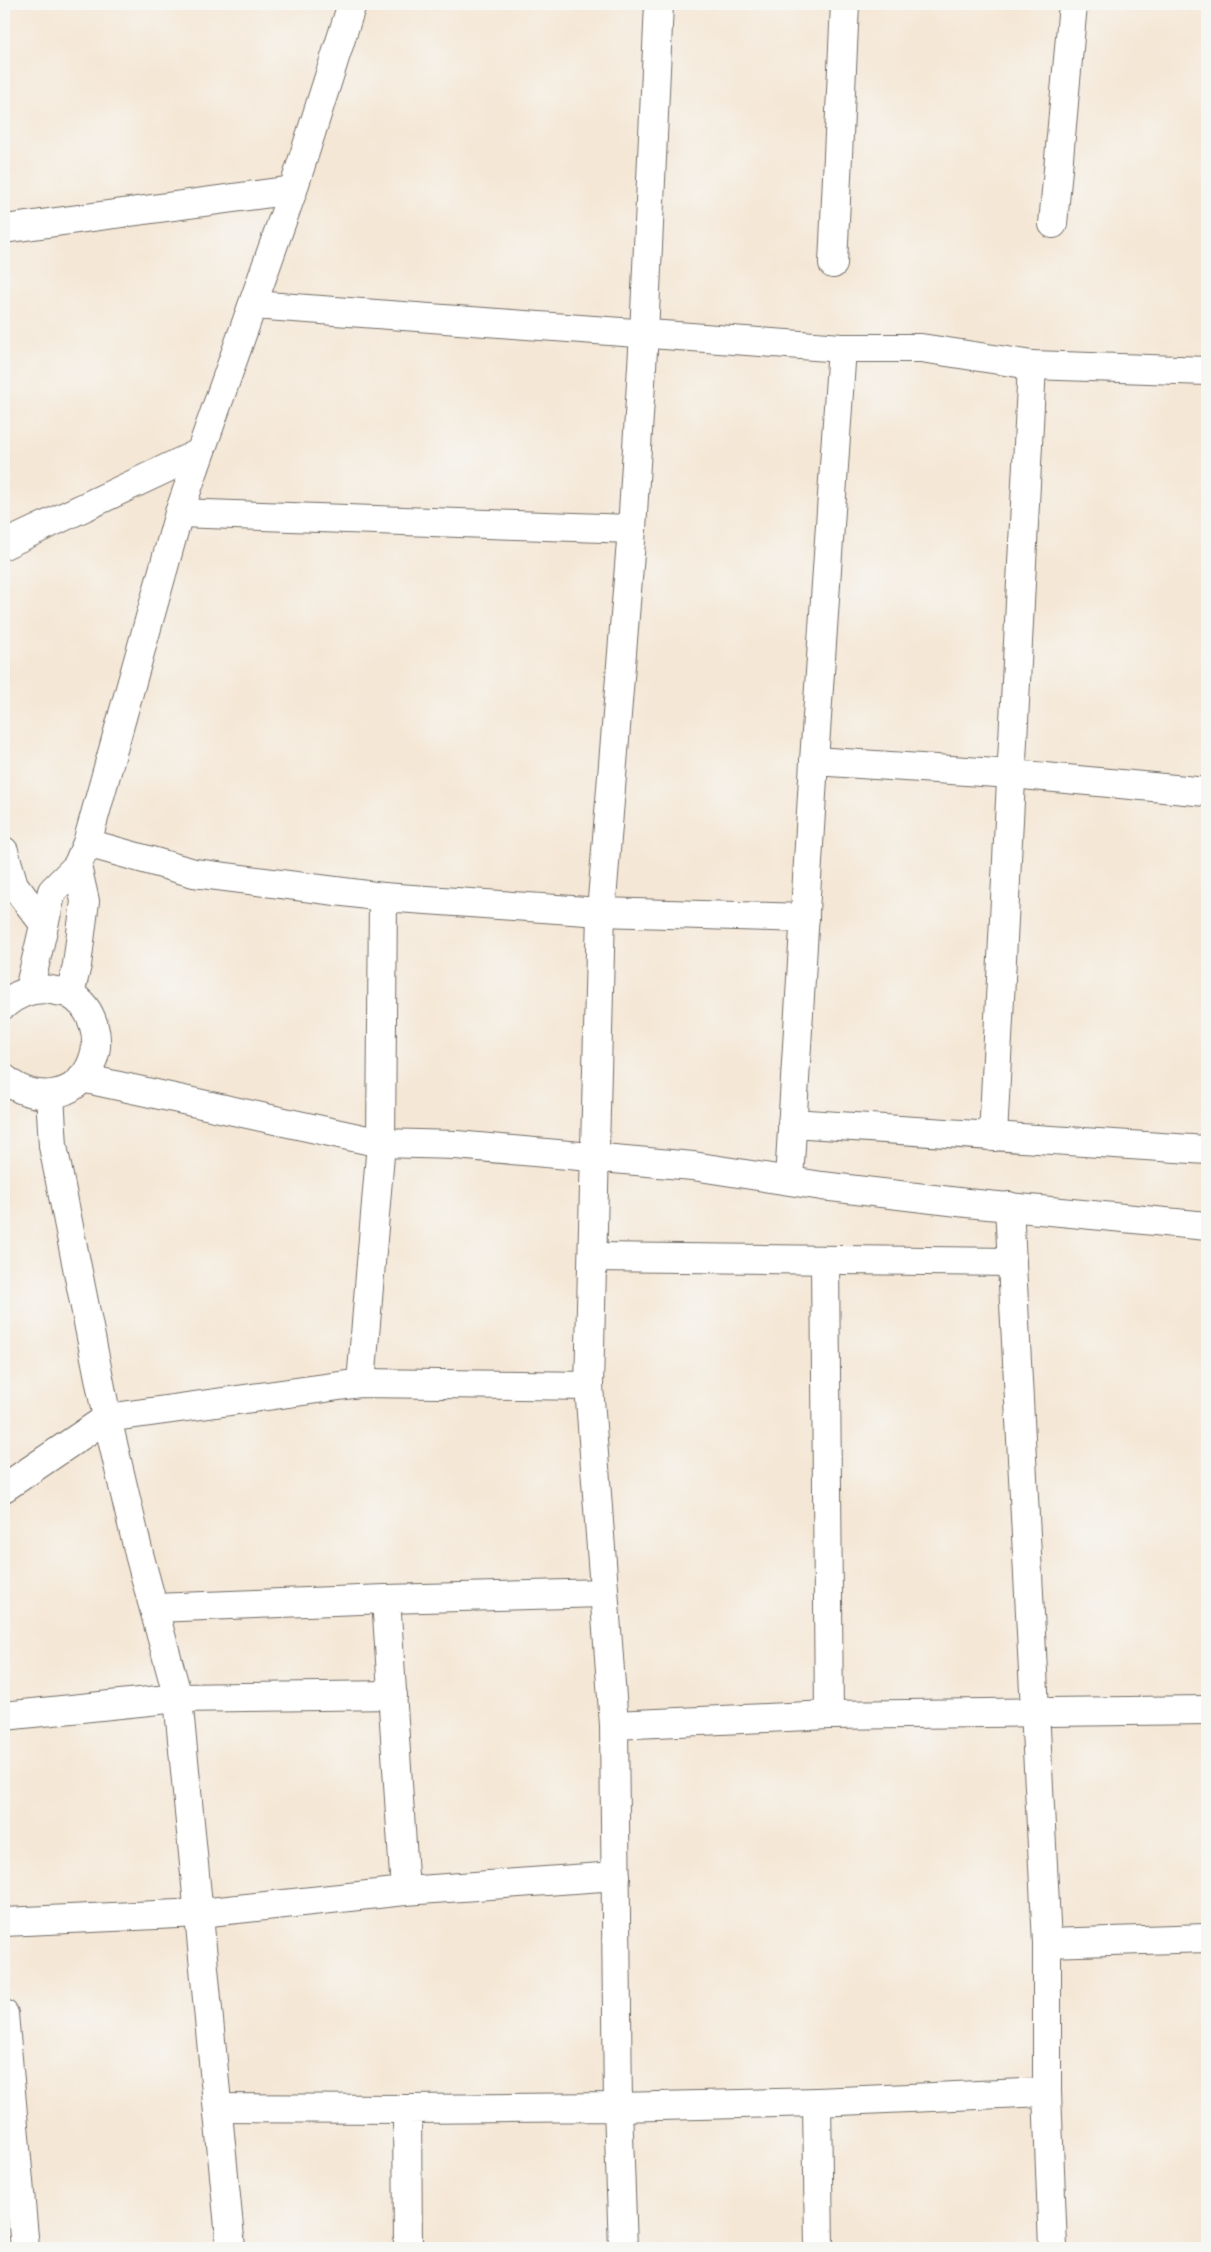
<svg xmlns="http://www.w3.org/2000/svg" width="1211" height="2252" font-family="'Indie Flower',sans-serif">
  <style>
    .lines { fill: none; stroke-linecap: round; stroke-linejoin: round }
    .street-casing { stroke: #726d67; stroke-width: 30 }
    .secondary-casing { stroke: #726d67; stroke-width: 30 }
    .street { stroke: #fff; stroke-width: 28 }
    .secondary { stroke: #fff; stroke-width: 28 }
  </style>
  <rect width="100%" height="100%" fill="#f6f6f2"/>
  <filter id="ink" filterUnits="userSpaceOnUse"><feTurbulence type="fractalNoise" baseFrequency=".02" numOctaves="2"/><feDisplacementMap in="SourceGraphic" scale="10" xChannelSelector="R" yChannelSelector="G"/><feConvolveMatrix kernelMatrix="1 2 1 2 8 2 1 2 1" color-interpolation-filters="sRGB"/></filter>
  <filter id="wash" filterUnits="userSpaceOnUse"><feTurbulence type="fractalNoise" baseFrequency=".0096" numOctaves="4" result="noise"/><feDisplacementMap in="SourceGraphic" scale="20" xChannelSelector="R" yChannelSelector="G"/><feGaussianBlur stdDeviation="1.12" result="paint"/><feColorMatrix in="noise" values="0 0 0 0 0 0 0 0 0 0 0 0 0 0 0 0 0 1.4 0 .05"/><feComposite in="paint" operator="in"/></filter>
  <g filter="url(#wash)">
    <rect width="100%" height="100%" fill="#f5e7d6"/>
  </g>
  <g filter="url(#ink)">
    <g class="lines">
      <g class="street-casing">
        <g id="street">
          <path d="M659,4L644,334L632,529L601,912L589,1386L614,1725L618,2107L817,2102L1047,2092V1943L1009,1206"/>
          <path d="M1053,224L1073,4"/>
          <path d="M4,229L293,190"/>
          <path d="M833,264L845,4"/>
          <path d="M253,305L842,348H921L1032,365L1207,371"/>
          <path d="M179,513L632,529"/>
          <path d="M4,545L199,453"/>
          <path d="M814,761L1012,774L1207,792"/>
          <path d="M87,843L194,873L383,897"/>
          <path d="M4,851L14,885L44,924"/>
          <path d="M792,1123L1207,1150"/>
          <path d="M993,1137L1032,365"/>
          <path d="M789,1180L814,761L842,348"/>
          <path d="M593,1257L1012,1262"/>
          <path d="M825,1260L829,1715"/>
          <path d="M361,1383L381,1143L383,897L601,912L805,918"/>
          <path d="M4,1488L107,1418L361,1383L589,1386"/>
          <path d="M154,1608L386,1599"/>
          <path d="M4,1716L178,1698L393,1695"/>
          <path d="M614,1725L829,1715L1207,1710"/>
          <path d="M405,1891L386,1599L604,1593"/>
          <path d="M4,1922L200,1913L405,1891L616,1876"/>
          <path d="M1047,1943L1207,1938"/>
          <path d="M4,2014L25,2248"/>
          <path d="M1047,2092L1053,2248"/>
          <path d="M817,2102L819,2248"/>
          <path d="M219,2108L407,2109"/>
          <path d="M408,2248L407,2109L618,2107L623,2248"/>
        </g>
      </g>
      <g class="secondary-casing">
        <g id="secondary">
          <path d="M29,990L52,891L77,866L87,843L179,513L293,190L352,4"/>
          <path d="M70,994L77,965L85,901L77,866"/>
          <path d="M4,1005C19,992 36,986 56,991C61,992 67,992 71,995C93,1008 102,1039 92,1062C77,1101 31,1103 4,1078"/>
          <path d="M82,1078L381,1143L456,1145L693,1166L822,1186L967,1203L1207,1226"/>
          <path d="M50,1095L53,1146L107,1418L139,1554L178,1698L231,2248"/>
        </g>
      </g>
      <use href="#street" class="street"/>
      <use href="#secondary" class="secondary"/>
    </g>
  </g>
  <rect width="1211" height="2252" fill="none" stroke="#f6f6f2" stroke-width="20"/>
</svg>
